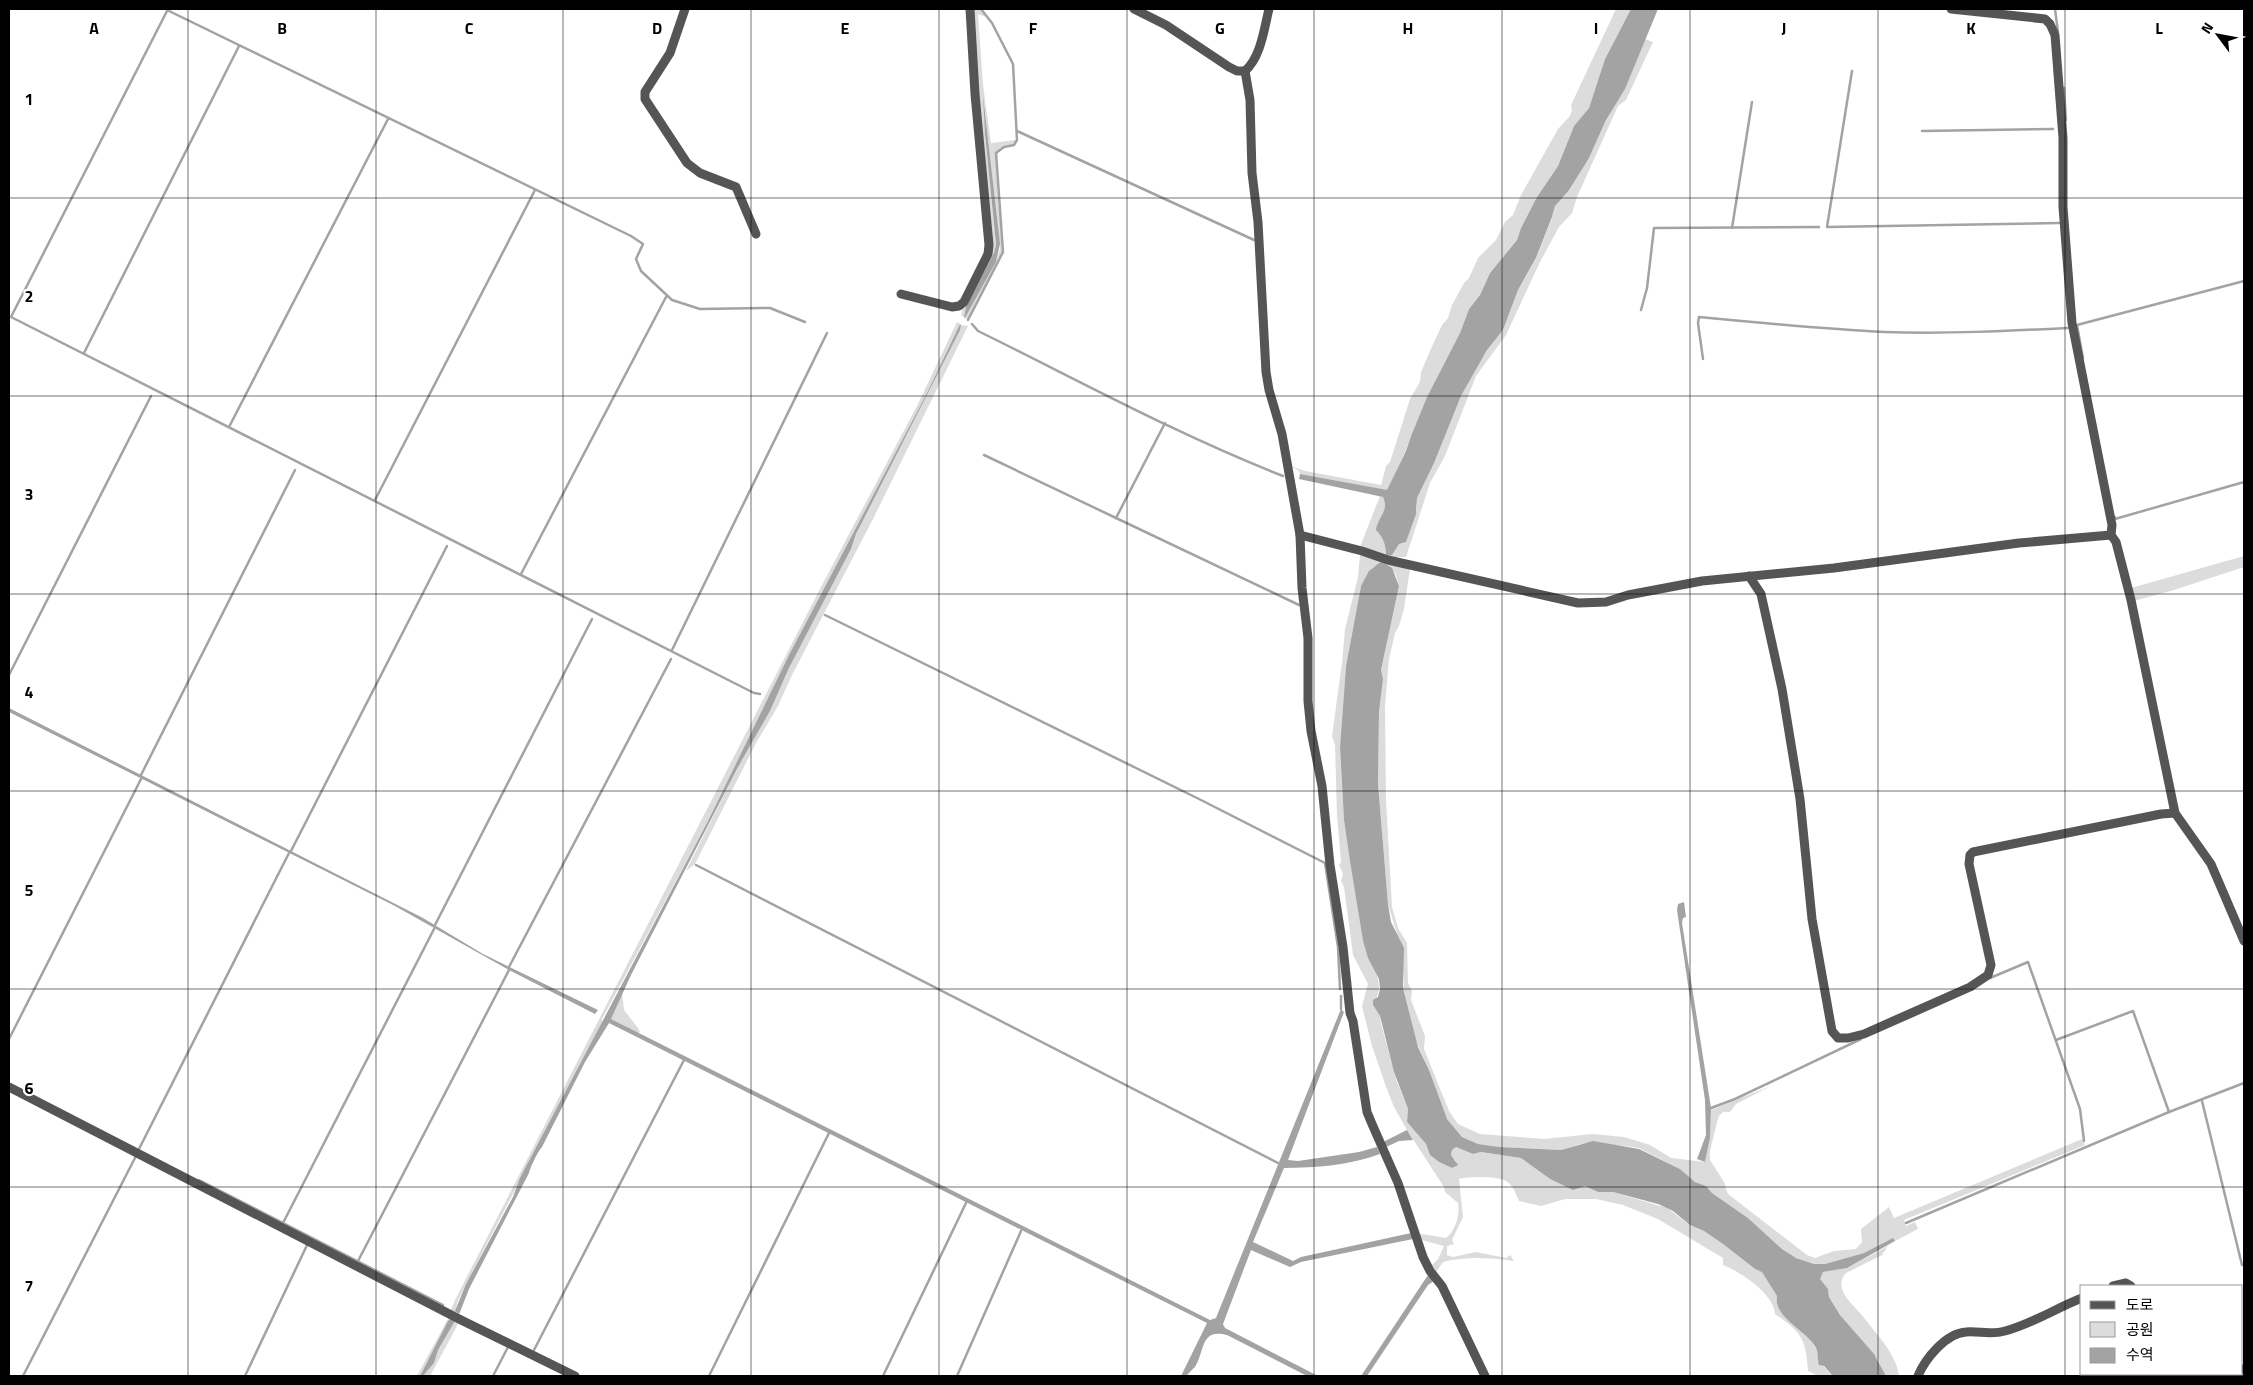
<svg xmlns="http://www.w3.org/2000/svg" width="2253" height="1385" font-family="'Titillium Web','Noto Sans KR',sans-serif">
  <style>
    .green { fill: #dcdcdc }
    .water { fill: #a3a3a3 }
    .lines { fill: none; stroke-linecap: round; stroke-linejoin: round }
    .stream { stroke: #a3a3a3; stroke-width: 2.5 }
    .minor { stroke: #555; stroke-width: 9 }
    .grid { fill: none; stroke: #000; stroke-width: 1; stroke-opacity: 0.55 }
    .grid-label { font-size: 16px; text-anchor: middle; font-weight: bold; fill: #000; stroke: #fff; stroke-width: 4.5; stroke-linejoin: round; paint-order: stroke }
  </style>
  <rect width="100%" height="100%" fill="#fff"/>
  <g class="green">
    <path d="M972,9H980L986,17L978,14L983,85L991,143L1016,140L1013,144L1003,146L995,153L1002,252L968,320L965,318L996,262L1000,249L984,101L985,134L996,244L994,253L966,307L964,317L961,315L963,307L991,252Z"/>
    <path d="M1616,9H1631L1605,59L1589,108L1574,126L1558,166L1537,197L1521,228L1517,240L1490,273L1480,295L1469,309L1460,333L1427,397L1411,436L1406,450L1387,491L1300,474L1299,471L1291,466L1305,471L1381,485L1386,466L1390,462L1410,399L1420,382L1421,372L1430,351L1442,325L1448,318L1452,305L1464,283L1469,278L1478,258L1496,240L1505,222L1513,215L1521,195L1558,129L1570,116L1572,110L1571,105Z"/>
    <path d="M1645,39L1653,42L1626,100L1618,106L1577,197L1572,213L1559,227L1540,262L1506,335L1476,376L1445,456L1430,483L1406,557H1389L1399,544L1406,542L1417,509V498L1434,462L1461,396L1487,350L1503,330L1518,290L1536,259L1552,218L1555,206L1589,158L1606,120L1629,79Z"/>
    <path d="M957,322L960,324L956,332L928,391L789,655L709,819L602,1019V1023L466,1284L457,1303L456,1313L451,1310L455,1300L822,585L917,406Z"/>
    <path d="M961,325L968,326L874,517L792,675L778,706L756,743L695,864L686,871L738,767L770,711L789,668L851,549L856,534Z"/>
    <path d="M1380,496L1384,497C1388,507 1384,516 1377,524L1378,532C1385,537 1386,549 1386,556L1360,547Z"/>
    <path d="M1360,555L1383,562L1372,568L1361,586L1346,666L1340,747L1344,820L1363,941C1370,968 1388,979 1373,1005L1380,1016L1381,1024L1397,1082L1408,1109L1407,1122L1426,1144L1430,1155L1439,1162L1452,1168L1456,1161L1451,1155L1452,1150L1456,1147L1473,1154L1481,1152L1521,1158L1550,1179L1567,1187L1585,1186L1598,1192H1613L1667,1208L1690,1225L1704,1231L1723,1244L1755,1269L1762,1271L1777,1296C1772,1322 1821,1331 1818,1361L1833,1376H1818L1808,1371C1806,1338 1801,1332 1775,1314C1774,1294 1741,1272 1723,1265V1258L1658,1219L1623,1205L1596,1199H1565L1541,1206L1519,1201C1516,1194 1513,1185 1506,1181C1498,1176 1468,1176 1459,1179L1463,1217L1452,1240L1454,1244L1447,1246V1255L1453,1257L1476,1252L1506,1258L1510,1255L1514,1261C1490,1258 1467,1256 1443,1262L1435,1274L1430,1267L1438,1259L1444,1246L1418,1239L1416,1233L1446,1238C1456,1230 1460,1215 1458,1203L1445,1192L1444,1187L1407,1130L1394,1107L1385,1084L1372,1046L1362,1006L1368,984L1353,955L1344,887L1341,881L1343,874L1339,865L1341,862L1337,815L1335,745L1332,736L1342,663L1345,629L1358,577Z"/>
    <path d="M2244,556V567L2174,590L2134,601L2131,588Z"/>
    <path d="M1388,564L1410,569L1404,609L1399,626L1395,633L1389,659L1385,706L1386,800L1392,907L1398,928L1407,943L1408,983L1412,991L1411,1000L1425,1036L1424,1049L1449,1111L1458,1124L1480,1134L1544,1139L1593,1134L1624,1137L1650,1145L1671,1158L1705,1162L1710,1138L1711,1110L1771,1086L1736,1104L1730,1112H1723L1719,1116L1717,1122L1710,1151V1160L1724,1182L1728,1194L1807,1255L1815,1258L1834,1251L1856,1249L1862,1242L1861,1229L1889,1207L1894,1218L2082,1139L2085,1145L1904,1220L1906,1226L1915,1222L1918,1229L1895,1241L1893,1239L1864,1253L1825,1264H1814L1796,1258L1782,1249L1748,1218L1712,1193L1706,1186L1695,1182L1680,1169L1639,1148L1626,1146L1584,1143L1561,1150L1499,1147L1478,1144L1462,1137L1447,1119L1438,1098L1429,1070L1416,1041L1403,988L1404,984L1403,966L1397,934L1388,904L1378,784L1379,712L1383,679L1381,670L1399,586L1396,575Z"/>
    <path d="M622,992L624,1010L638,1028L640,1032L638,1033L611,1019Z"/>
    <path d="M1888,1246L1882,1255L1846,1273C1831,1290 1856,1306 1865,1319C1877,1335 1897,1355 1899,1376H1886L1880,1367L1879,1361L1840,1315L1829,1297L1828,1289L1819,1279L1823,1272L1847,1268Z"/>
    <path d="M449,1317L452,1318L448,1322L420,1376H417Z"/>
    <path d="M455,1321L459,1322L456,1328L430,1376H423L434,1363L438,1350Z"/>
  </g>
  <g class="water">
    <path d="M1631,9H1658L1625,89L1606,120L1589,158L1569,190L1555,206L1552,217L1536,258L1518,290L1503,330L1487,350L1461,396L1434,463L1417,498L1416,514L1406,542L1399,544L1392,555L1386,556C1386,546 1384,538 1376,530C1377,518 1390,511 1383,497L1299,479L1300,474L1387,490L1406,451L1411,436L1427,397L1460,333L1469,309L1480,295L1490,273L1517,240L1521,228L1537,197L1558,166L1574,126L1589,108L1605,59Z"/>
    <path d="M983,95L1000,244L996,262L965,318L964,317L966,307L994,253L996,244L985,134Z"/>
    <path d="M960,324L961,325L960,330L856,534L851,549L789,668L770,711L738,767L631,975L611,1019L1210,1320L1216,1318L1218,1313L1341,1009L1344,1012L1288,1160L1298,1161L1359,1152L1377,1147L1380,1154C1351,1165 1315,1168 1284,1168L1253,1242L1293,1261L1301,1257L1411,1233L1413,1239L1301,1262L1290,1267L1251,1250L1223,1324L1225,1328L1318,1376H1307L1227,1335C1200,1328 1205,1351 1195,1367C1192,1370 1189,1372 1187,1376H1181L1207,1323L609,1023L585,1062L542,1147C538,1151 530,1168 529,1173L469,1289L460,1312L459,1314L455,1311L466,1284L513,1197L520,1178L709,819L789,655L928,391Z"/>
    <path d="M1383,562L1392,568L1399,586L1381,670L1383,679L1379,712L1378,784L1388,904L1391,922L1404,948L1403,988L1418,1047L1429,1070L1447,1119L1462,1137L1478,1144L1499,1147L1561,1150L1593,1141L1639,1149L1680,1169L1695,1182L1706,1186L1712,1193L1748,1218L1782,1249L1796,1258L1814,1264H1825L1864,1253L1893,1238L1895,1241L1847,1268L1823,1272L1820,1279L1828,1289L1829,1297L1840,1315L1874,1354L1886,1376H1833L1824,1366L1819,1365C1817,1359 1819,1353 1815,1346C1805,1330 1773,1317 1777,1296L1762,1272L1755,1269L1723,1244L1704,1231L1690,1225L1673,1211L1658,1204L1613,1192H1598L1585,1186L1573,1190L1550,1179L1521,1158L1481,1152L1473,1154L1456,1147L1452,1150L1451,1155L1458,1165L1452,1168L1439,1162L1430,1155L1426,1144L1407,1122L1408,1109L1394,1072L1380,1016L1373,1005V1000L1378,997L1380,989L1379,979L1368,958L1363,941L1350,861L1344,820L1340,747L1346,666L1361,586L1369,571L1379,563Z"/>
    <path d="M9,708L423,918L483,954L598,1010L595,1014L509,970L395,906L9,712Z"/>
    <path d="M1684,902L1686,917L1683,918L1682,923L1711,1108L1710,1138L1705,1162L1697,1159L1706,1135L1705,1100L1677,910L1678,904Z"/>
    <path d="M1407,1130L1413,1140L1399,1141L1384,1148L1381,1143Z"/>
    <path d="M1428,1275L1434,1281L1428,1285L1367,1376H1361Z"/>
    <path d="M452,1318L455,1321L438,1350L434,1363L423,1376H420L448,1321Z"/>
  </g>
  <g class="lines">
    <g class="stream">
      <path d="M168,9L11,317L754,693L760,694"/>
      <path d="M2055,9L2058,32"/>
      <path d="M167,10L631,236L643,244L636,259L641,271L672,300L700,309L770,308L805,322"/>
      <path d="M1852,71L1827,227L2059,223"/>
      <path d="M2064,88L2066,120"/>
      <path d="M1017,131L1254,240"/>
      <path d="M1922,131L2053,129"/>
      <path d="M1732,228L1752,102"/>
      <path d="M1641,310L1647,288L1654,228L1819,227"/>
      <path d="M968,320L1003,252L996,153L1004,147L1014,145L1017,140L1013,64L992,23L981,9"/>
      <path d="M972,324L978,331C1078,380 1178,435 1283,476"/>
      <path d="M84,353L239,46"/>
      <path d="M2083,358L2077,325L2244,281"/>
      <path d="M1703,359L1698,323L1699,317C1761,323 1823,329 1885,332C1946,334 2007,331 2068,328"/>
      <path d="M229,427L388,119"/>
      <path d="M984,455L1116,518L1165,423"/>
      <path d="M375,500L535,190"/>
      <path d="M2115,517V519L2244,482"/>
      <path d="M1116,518L1299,605"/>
      <path d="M521,574L666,297"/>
      <path d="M825,615L1199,799L1325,863L1338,947L1340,989"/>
      <path d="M672,650L827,333"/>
      <path d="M9,675L151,396"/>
      <path d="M141,775L295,470"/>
      <path d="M291,851L447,546"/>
      <path d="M696,865L1278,1163"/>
      <path d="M435,925L592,619"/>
      <path d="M509,967L671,659"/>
      <path d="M1990,978L2028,962L2080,1109L2084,1141"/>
      <path d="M1341,996V1009"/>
      <path d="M9,1039L141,779"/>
      <path d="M2056,1040L2133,1011L2169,1112"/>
      <path d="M2202,1101L2242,1265"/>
      <path d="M1711,1108L1735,1099L1861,1039"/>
      <path d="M139,1149L289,853"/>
      <path d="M199,1180L443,1305"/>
      <path d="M283,1223L434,929"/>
      <path d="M1906,1223L2169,1112L2244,1083"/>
      <path d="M358,1261L509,970"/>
      <path d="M534,1350L684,1060"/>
      <path d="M23,1376L136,1156"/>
      <path d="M245,1376L308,1243"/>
      <path d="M493,1376L508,1347"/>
      <path d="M709,1376L829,1133"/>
      <path d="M883,1376L966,1203"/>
      <path d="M957,1376L1021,1231"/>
    </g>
    <g class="minor">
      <path d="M685,9L670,53L645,92V99L687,163L700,173L736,187L756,234"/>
      <path d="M1134,9L1166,25L1229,67L1237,71H1245C1261,57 1264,29 1269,9"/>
      <path d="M1951,9L2045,19L2050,24L2055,35L2063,138V207L2072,323L2112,525L2111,535L2116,542L2131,600L2175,813L2211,864L2244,941"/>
      <path d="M1245,71L1250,100L1252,173L1258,222L1266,372L1269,390L1282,434L1300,535L1302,588L1308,638V701L1311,731L1322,786L1330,865L1343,947L1350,1013L1353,1021L1367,1112L1372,1124L1398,1183L1423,1257L1430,1271L1442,1286L1485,1376"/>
      <path d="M901,294L952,307L959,306L964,302L988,254L989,245L975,94L970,9"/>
      <path d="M1300,535L1362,551L1388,560L1578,603L1606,602L1628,595L1702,581L1834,568L2019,543L2111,535"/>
      <path d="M1749,576L1761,594L1782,689L1800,799L1812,919L1832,1031L1838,1038H1848L1864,1034L1970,987L1988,975L1991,965L1969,864L1970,855L1973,852L2161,814L2175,813"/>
      <path d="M9,1087L461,1320L575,1376"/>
      <path d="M2113,1286L2126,1283L2131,1286"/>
      <path d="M2242,1369H2244"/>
      <path d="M1918,1376C1925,1359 1946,1333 1966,1332C1979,1331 1991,1335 2005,1331C2032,1324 2056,1308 2082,1298"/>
    </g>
  </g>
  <path class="grid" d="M188,9V1376M376,9V1376M563,9V1376M751,9V1376M939,9V1376M1127,9V1376M1314,9V1376M1502,9V1376M1690,9V1376M1878,9V1376M2065,9V1376M9,198H2244M9,396H2244M9,594H2244M9,791H2244M9,989H2244M9,1187H2244"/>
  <g class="grid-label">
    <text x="94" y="34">A</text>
    <text x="282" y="34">B</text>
    <text x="469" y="34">C</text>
    <text x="657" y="34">D</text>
    <text x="845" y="34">E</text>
    <text x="1033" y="34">F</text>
    <text x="1220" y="34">G</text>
    <text x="1408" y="34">H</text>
    <text x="1596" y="34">I</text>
    <text x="1784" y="34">J</text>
    <text x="1971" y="34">K</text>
    <text x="2159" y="34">L</text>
    <text x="29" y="105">1</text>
    <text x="29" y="302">2</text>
    <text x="29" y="500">3</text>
    <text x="29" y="698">4</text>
    <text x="29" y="896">5</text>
    <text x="29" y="1094">6</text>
    <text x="29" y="1292">7</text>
  </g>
  <rect width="2253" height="1385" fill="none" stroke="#000000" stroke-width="20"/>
  <rect x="2080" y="1285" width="162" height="90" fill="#ffffff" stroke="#999999"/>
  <rect x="2090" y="1301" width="25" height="8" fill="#555555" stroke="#999999"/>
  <text x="2126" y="1310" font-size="15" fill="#000000">도로</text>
  <rect x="2090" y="1322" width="25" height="15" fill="#dcdcdc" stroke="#999999"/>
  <text x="2126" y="1335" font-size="15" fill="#000000">공원</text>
  <rect x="2090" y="1348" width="25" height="15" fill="#a3a3a3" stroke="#999999"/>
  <text x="2126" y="1360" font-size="15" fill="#000000">수역</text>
  <g transform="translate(2218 35) rotate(302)" stroke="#ffffff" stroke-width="4" paint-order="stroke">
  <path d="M0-4L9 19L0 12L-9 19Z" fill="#000000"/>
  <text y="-8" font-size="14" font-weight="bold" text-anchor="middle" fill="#000000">N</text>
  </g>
</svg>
